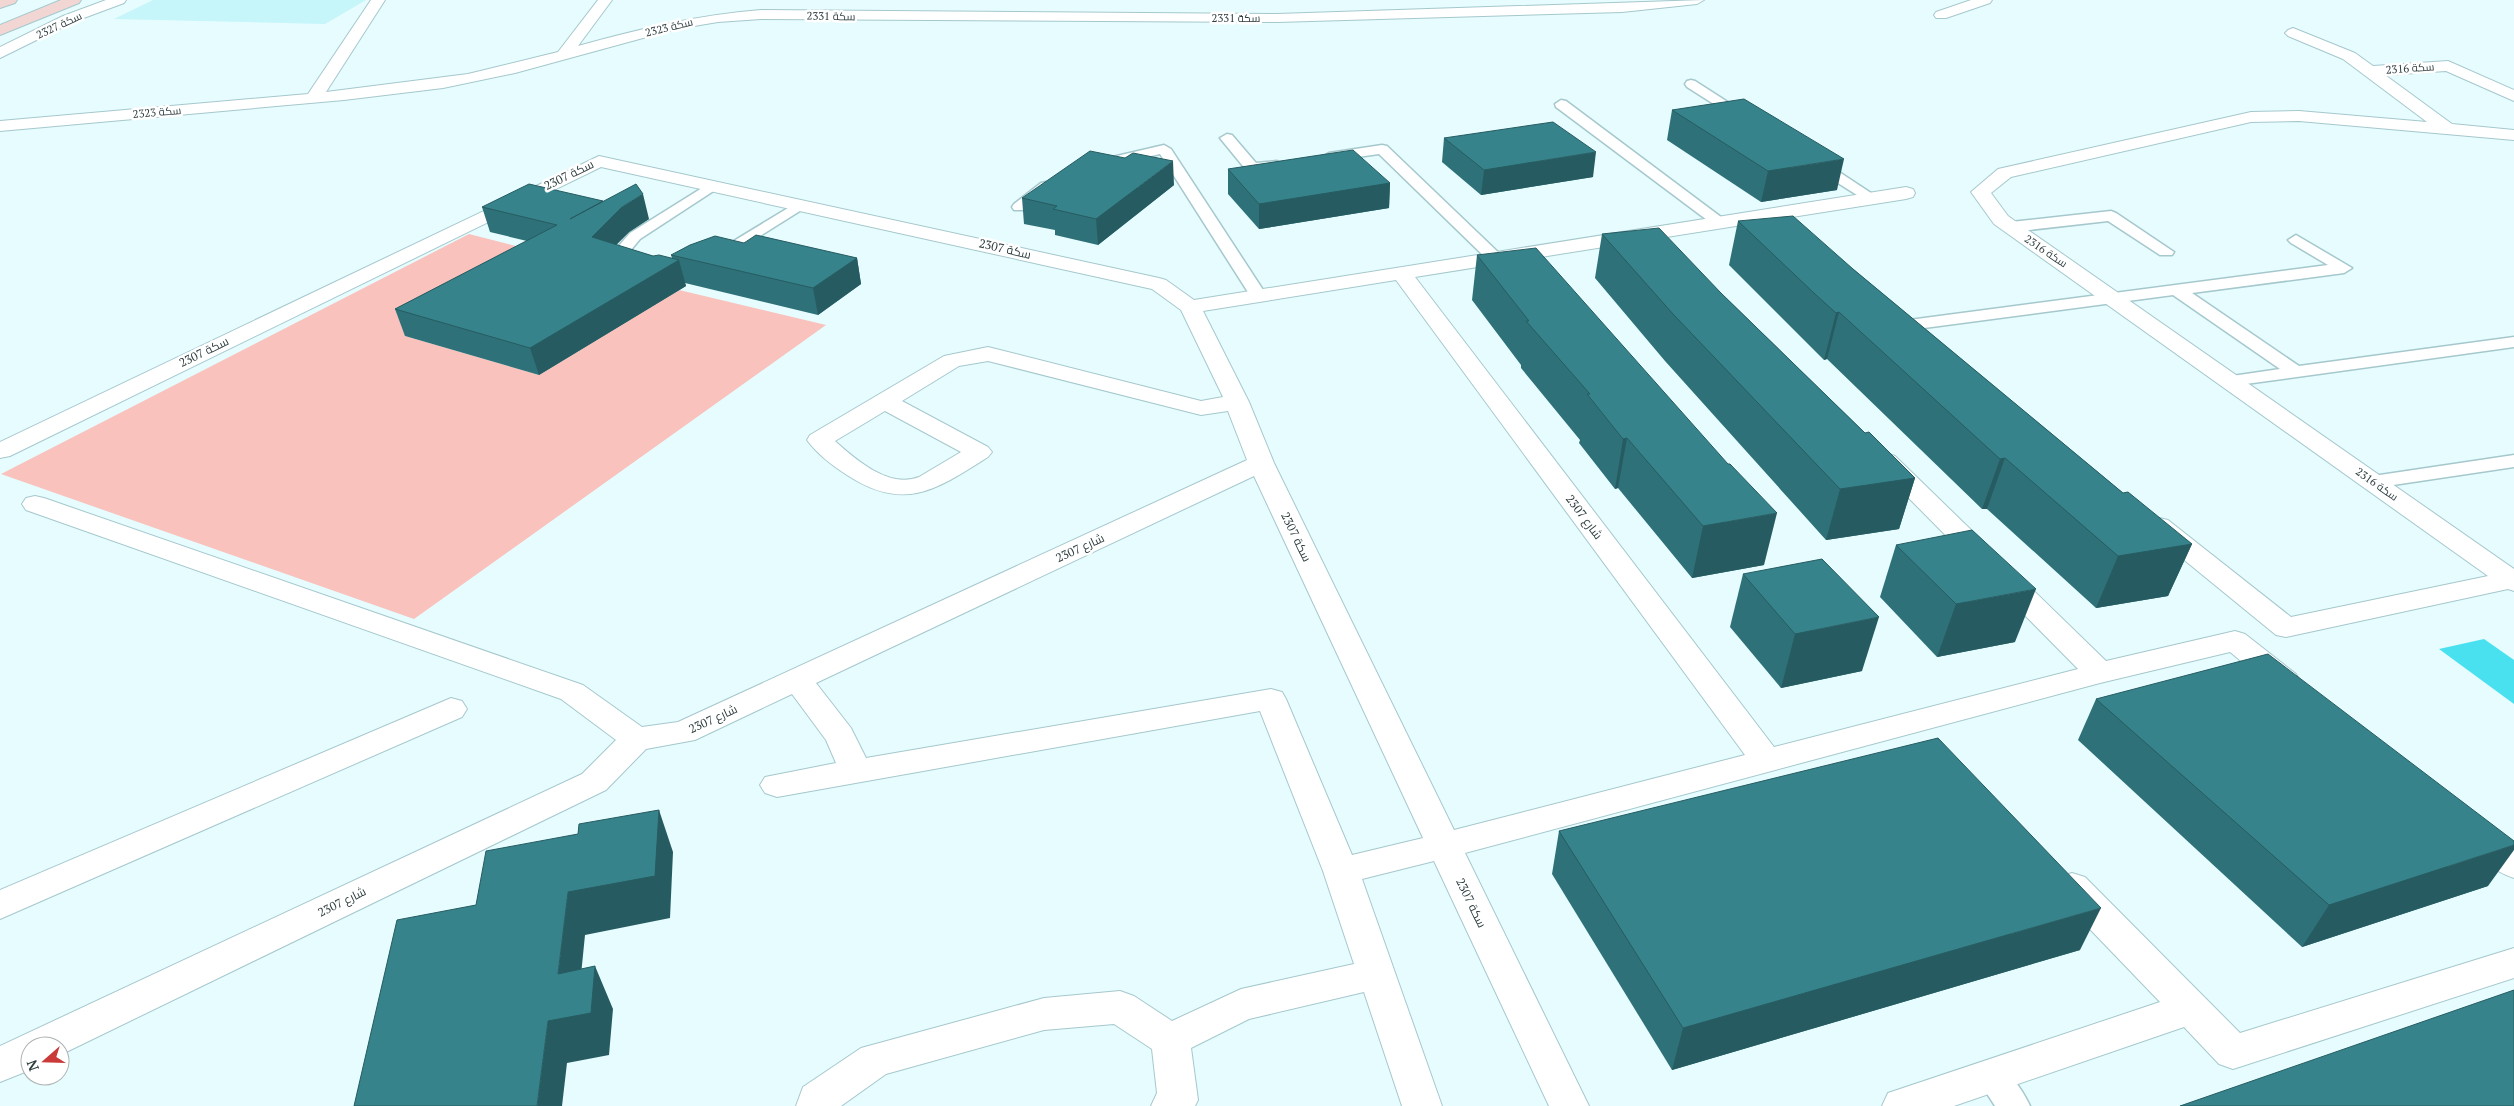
<svg xmlns="http://www.w3.org/2000/svg" width="2514" height="1106" font-family="'PT Serif',Cairo,serif">
  <style>
    .built { fill: #c6f5fa }
    .green { fill: #f9c2bc }
    .water { fill: #49e1f0 }
    .lines { fill: none; stroke-linecap: round; stroke-linejoin: round }
    .lane-casing { stroke: #a5c8cd; stroke-width: 3 }
    .street-casing { stroke: #a5c8cd; stroke-width: 2 }
    .secondary-casing { stroke: #a5c8cd; stroke-width: 2 }
    .lane { fill: #fff; fill-rule: evenodd }
    .street { fill: #fff; fill-rule: evenodd }
    .secondary { fill: #f1d6d4; fill-rule: evenodd }
    .wall { fill: #2f7178 }
    .shaded-wall { fill: #265c61 }
    .building { fill: #37838b; stroke: #265c61 }
    .labels { text-anchor: middle; stroke-width: 5; stroke-linejoin: round; paint-order: stroke }
    .far-street-label { font-size: 11px; fill: #2f3d3f; stroke: #fff }
    .street-label { font-size: 12px; fill: #2f3d3f; stroke: #fff }
  </style>
  <rect width="100%" height="100%" fill="#e6fcfe"/>
  <path class="built" d="M153,0H366L325,24L114,19Z"/>
  <path class="green" d="M469,234L554,256L405,336L539,375L679,290L826,325L414,619L1,474Z"/>
  <path class="water" d="M2484,639L2514,660V704L2439,649Z"/>
  <g class="lines">
    <g class="lane-casing">
      <g id="lane">
        <path d="M1691,80L1695,81L1751,117L1744,121L1739,120L1687,87L1685,84L1687,81Z"/>
        <path d="M1561,100L1566,101L1725,220L1728,223L1725,226H1715L1556,107L1555,104Z"/>
        <path d="M1227,134L1232,135L1256,163L1277,161L1284,165L1277,169L1247,171L1220,138Z"/>
        <path d="M1164,145L1171,149L1267,296L1265,300H1253L1160,154L1113,165L1106,161L1108,158Z"/>
        <path d="M1382,145L1387,146L1501,255L1503,258L1501,261H1489L1379,154L1329,161L1322,157L1329,153Z"/>
        <path d="M1816,159L1821,160L1880,199L1878,202H1868L1811,166L1809,163Z"/>
        <path d="M1046,182L1053,186L1051,189L1024,210H1014L1012,207L1014,204L1041,183Z"/>
        <path d="M710,183L715,184L717,187L715,190L640,239L626,256L627,261L635,263L637,266L635,269L629,271L614,267L610,256L630,233Z"/>
        <path d="M798,202L803,203L805,206L803,209L723,259H711L709,256Z"/>
        <path d="M2111,211L2116,213L2174,252L2172,255H2160L2108,221L2011,232L2003,227L2011,222Z"/>
        <path d="M2296,235L2352,268L2344,273L2192,293L2299,366L2514,337V347L2231,386L2225,385L2222,381L2225,377L2280,369L2173,295L1909,330L1903,329L1900,325L1903,321L1909,320L2328,265L2291,243L2288,240Z"/>
        <path d="M2514,455V467L2373,488L2366,486L2363,482L2366,478L2373,476Z"/>
        <path d="M1990,1062C2008,1068 2022,1089 2030,1106H1995L1975,1075L1979,1065Z"/>
      </g>
    </g>
    <g class="street-casing">
      <g id="street">
        <path d="M106,0H126L124,3L73,22L0,58V47L63,16Z"/>
        <path d="M371,0H385L326,92L468,74L558,52L598,0H612L578,46C639,29 698,15 761,10L1277,14L1704,0L1697,4L1622,12L1277,22L761,19L718,22L676,29L515,73L443,88L344,100L0,131V121L308,94Z"/>
        <path d="M1971,0H1992L1990,3L1946,18H1936L1934,15L1936,12Z"/>
        <path d="M2293,28L2355,53L2373,66L2448,61L2514,90V101L2446,71L2385,75L2452,124L2514,130V140L2299,121L2251,122L2011,177L1991,193L2008,216L2514,569V591L2508,589L2286,637L2276,635L2150,532L2146,526L2150,520L2159,518L2168,520L2291,617L2488,576L1994,224L1971,192L1998,169L2251,112L2299,111L2427,122L2343,59L2288,36L2285,33L2288,30Z"/>
        <path d="M599,156L1159,278L1166,280L1194,300L1906,187L1913,189L1915,193L1913,197L1906,199L1415,277L1774,747L2078,669L1877,466L1873,461L1877,456L1886,453L1895,456L2106,661L2235,631L2245,634L2296,674L2300,681L2296,688L2285,691L2274,688L2230,652L2100,683L1465,853L1589,1106H1549L1434,861L1362,879L1442,1106H1402L1364,992L1249,1019L1191,1048L1198,1100L1195,1106H1151L1157,1093L1152,1049L1114,1024L1044,1030L886,1074L841,1106H796L803,1087L861,1048L1044,998L1120,991L1134,996L1172,1021L1241,989L1354,964L1323,871L1260,711L777,797L765,793L760,785L765,777L836,763L826,740L792,694L695,740L646,749L606,790L60,1055V1046H30V1070L0,1082V1046L582,774L616,740L561,699L26,510L22,504L26,498L35,496L44,498L583,685L642,727L678,722L1247,460L1228,411L1201,415L988,361L959,366L902,401L988,447L992,452L988,457C937,489 905,513 847,475C833,466 817,454 807,440L810,435L944,356L988,347L1201,401L1223,397L1181,310L1152,289L601,167L10,456L0,458V442ZM1396,280L1745,755L1454,830L1274,463L1249,402L1203,311ZM885,411L961,452L919,477C889,489 855,459 835,441ZM1254,476L1423,838L1352,855L1286,699L1282,692L1271,689L866,758L851,728L816,683Z"/>
        <path d="M451,698L462,701L467,709L462,717L0,919V890Z"/>
        <path d="M2478,823L2490,827L2514,846V878C2495,872 2471,854 2461,836L2466,827Z"/>
        <path d="M2072,873L2085,877L2240,1033L2514,948V978L2233,1069L2219,1064L2184,1027L1954,1106H1882L1888,1093L2160,1002L2059,897L2054,887L2059,877Z"/>
      </g>
    </g>
    <g class="secondary-casing">
      <g id="secondary">
        <path d="M0,0H17L15,3L0,8Z"/>
        <path d="M61,0H81L79,3L0,35V25Z"/>
      </g>
    </g>
    <use href="#lane" class="lane"/>
    <use href="#street" class="street"/>
    <use href="#secondary" class="secondary"/>
  </g>
  <g class="wall">
    <path d="M1672,110L1837,190L1761,202L1667,140Z"/>
    <path d="M1444,138L1593,177L1481,195L1442,162Z"/>
    <path d="M1228,169L1390,183L1389,208L1259,229L1228,194Z"/>
    <path d="M1174,185L1098,245L1055,235V230L1024,224L1022,198Z"/>
    <path d="M603,201L649,219L629,232L616,245L653,256L672,258L671,255L744,243L857,258L861,284L818,315L685,283L686,286L539,375L405,336L395,309L527,241L490,232L482,207Z"/>
    <path d="M1738,221L1853,269L2123,493L2192,544L2168,596L2096,608L1987,509H1982L1827,359L1824,360L1729,265Z"/>
    <path d="M1602,234L1721,293L1865,433L1915,478L1899,529L1826,540L1665,361L1595,278Z"/>
    <path d="M1477,255L1764,565L1692,578L1618,488L1615,489L1579,443L1580,440L1521,368V365L1472,300Z"/>
    <path d="M1896,545L2015,642L1937,657L1880,597Z"/>
    <path d="M1743,574L1862,671L1781,688L1730,627Z"/>
    <path d="M2096,699L2488,886L2302,947L2078,740Z"/>
    <path d="M1559,831L2080,950L1672,1070L1552,874Z"/>
  </g>
  <g class="shaded-wall">
    <path d="M1596,152L1593,177L1481,195L1484,170Z"/>
    <path d="M1844,159L1837,190L1761,202L1768,171Z"/>
    <path d="M1173,161L1174,185L1098,245L1096,219Z"/>
    <path d="M1390,183L1389,208L1259,229V204Z"/>
    <path d="M643,194L649,219L629,232L599,262L592,237L622,207Z"/>
    <path d="M857,258L861,284L818,315L813,288Z"/>
    <path d="M679,260L686,286L539,375L530,348Z"/>
    <path d="M1839,312L1827,359L1824,360L1836,313Z"/>
    <path d="M1627,438L1618,488L1615,489L1623,439Z"/>
    <path d="M2005,458L1987,509H1982L2000,459Z"/>
    <path d="M1915,478L1899,529L1826,540L1840,489Z"/>
    <path d="M1777,513L1764,565L1692,578L1703,526Z"/>
    <path d="M2192,544L2168,596L2096,608L2118,556Z"/>
    <path d="M2036,589L2015,642L1937,657L1956,604Z"/>
    <path d="M1879,617L1862,671L1781,688L1795,634Z"/>
    <path d="M659,810L673,852L670,918L585,935L577,1015L595,966L613,1009L609,1055L567,1063L562,1106H537L548,1021L558,974L568,892Z"/>
    <path d="M2514,845V850L2488,886L2302,947L2329,905Z"/>
    <path d="M2101,908L2080,950L1672,1070L1683,1028Z"/>
  </g>
  <g class="building">
    <path d="M1744,99L1844,159L1768,171L1672,110Z"/>
    <path d="M1553,122L1596,152L1484,170L1444,138Z"/>
    <path d="M1353,150L1390,183L1259,204L1228,169Z"/>
    <path d="M1090,151L1125,158L1133,153L1173,161L1096,219L1053,209L1057,206L1022,198Z"/>
    <path d="M529,184L603,201L570,219L636,184L643,194L622,207L592,237L653,256L659,255L679,260L530,348L395,309L557,225L482,207Z"/>
    <path d="M1793,216L1853,269L2123,493L2128,492L2192,544L2118,556L2005,458L2000,459L1839,312L1836,313L1815,294L1738,221Z"/>
    <path d="M1659,228L1721,293L1865,433L1869,432L1915,478L1840,489L1673,314L1602,234Z"/>
    <path d="M756,235L857,258L813,288L671,255L690,245L715,236L744,243Z"/>
    <path d="M1536,248L1728,464H1730L1777,513L1703,526L1627,438L1623,439L1587,394H1590L1526,321H1529L1477,255Z"/>
    <path d="M1972,530L2036,589L1956,604L1896,545Z"/>
    <path d="M1822,559L1879,617L1795,634L1743,574Z"/>
    <path d="M2268,654L2514,841V845L2329,905L2096,699Z"/>
    <path d="M1938,738L2101,908L1683,1028L1559,831Z"/>
    <path d="M659,810L655,876L568,892L558,974L595,966L591,1013L548,1021L537,1106H354L397,920L476,905L486,851L578,834L579,824Z"/>
    <path d="M2514,990V1106H2180Z"/>
  </g>
  <g class="labels">
    <g class="far-street-label">
      <text transform="translate(831 16) rotate(1)" y="4">سكة 2331</text>
      <text x="1236" y="22">سكة 2331</text>
      <text transform="translate(59 25) rotate(-25)" y="4">سكة 2327</text>
      <text transform="translate(669 27) rotate(-14)" y="4">سكة 2323</text>
      <text transform="translate(2410 68) rotate(-4)" y="4">2316 سكة</text>
      <text transform="translate(157 112) rotate(-5)" y="4">سكة 2323</text>
      <text transform="translate(2046 251) rotate(34)" y="4">2316 سكة</text>
      <text transform="translate(2377 484) rotate(35)" y="4">2316 سكة</text>
    </g>
    <g class="street-label">
      <text transform="translate(569 175) rotate(-26)" y="4">سكة 2307</text>
      <text transform="translate(1005 249) rotate(13)" y="4">سكة 2307</text>
      <text transform="translate(204 352) rotate(-26)" y="4">سكة 2307</text>
      <text transform="translate(1584 517) rotate(53)" y="4">2307 شارع</text>
      <text transform="translate(1296 537) rotate(64)" y="4">سكة 2307</text>
      <text transform="translate(1080 548) rotate(-25)" y="4">2307 شارع</text>
      <text transform="translate(713 719) rotate(-25)" y="4">2307 شارع</text>
      <text transform="translate(342 902) rotate(-26)" y="4">2307 شارع</text>
      <text transform="translate(1471 903) rotate(64)" y="4">سكة 2307</text>
    </g>
  </g>
  <g transform="translate(45 1061) rotate(250)"><circle r="24" fill="#ffffff" stroke="#acb1b2"/>
  <path d="M0-4L9 19L0 12L-9 19Z" fill="#c93a38"/>
  <text y="-8" font-size="14" font-weight="bold" text-anchor="middle" fill="#2f3d3f">N</text>
  </g>
</svg>
